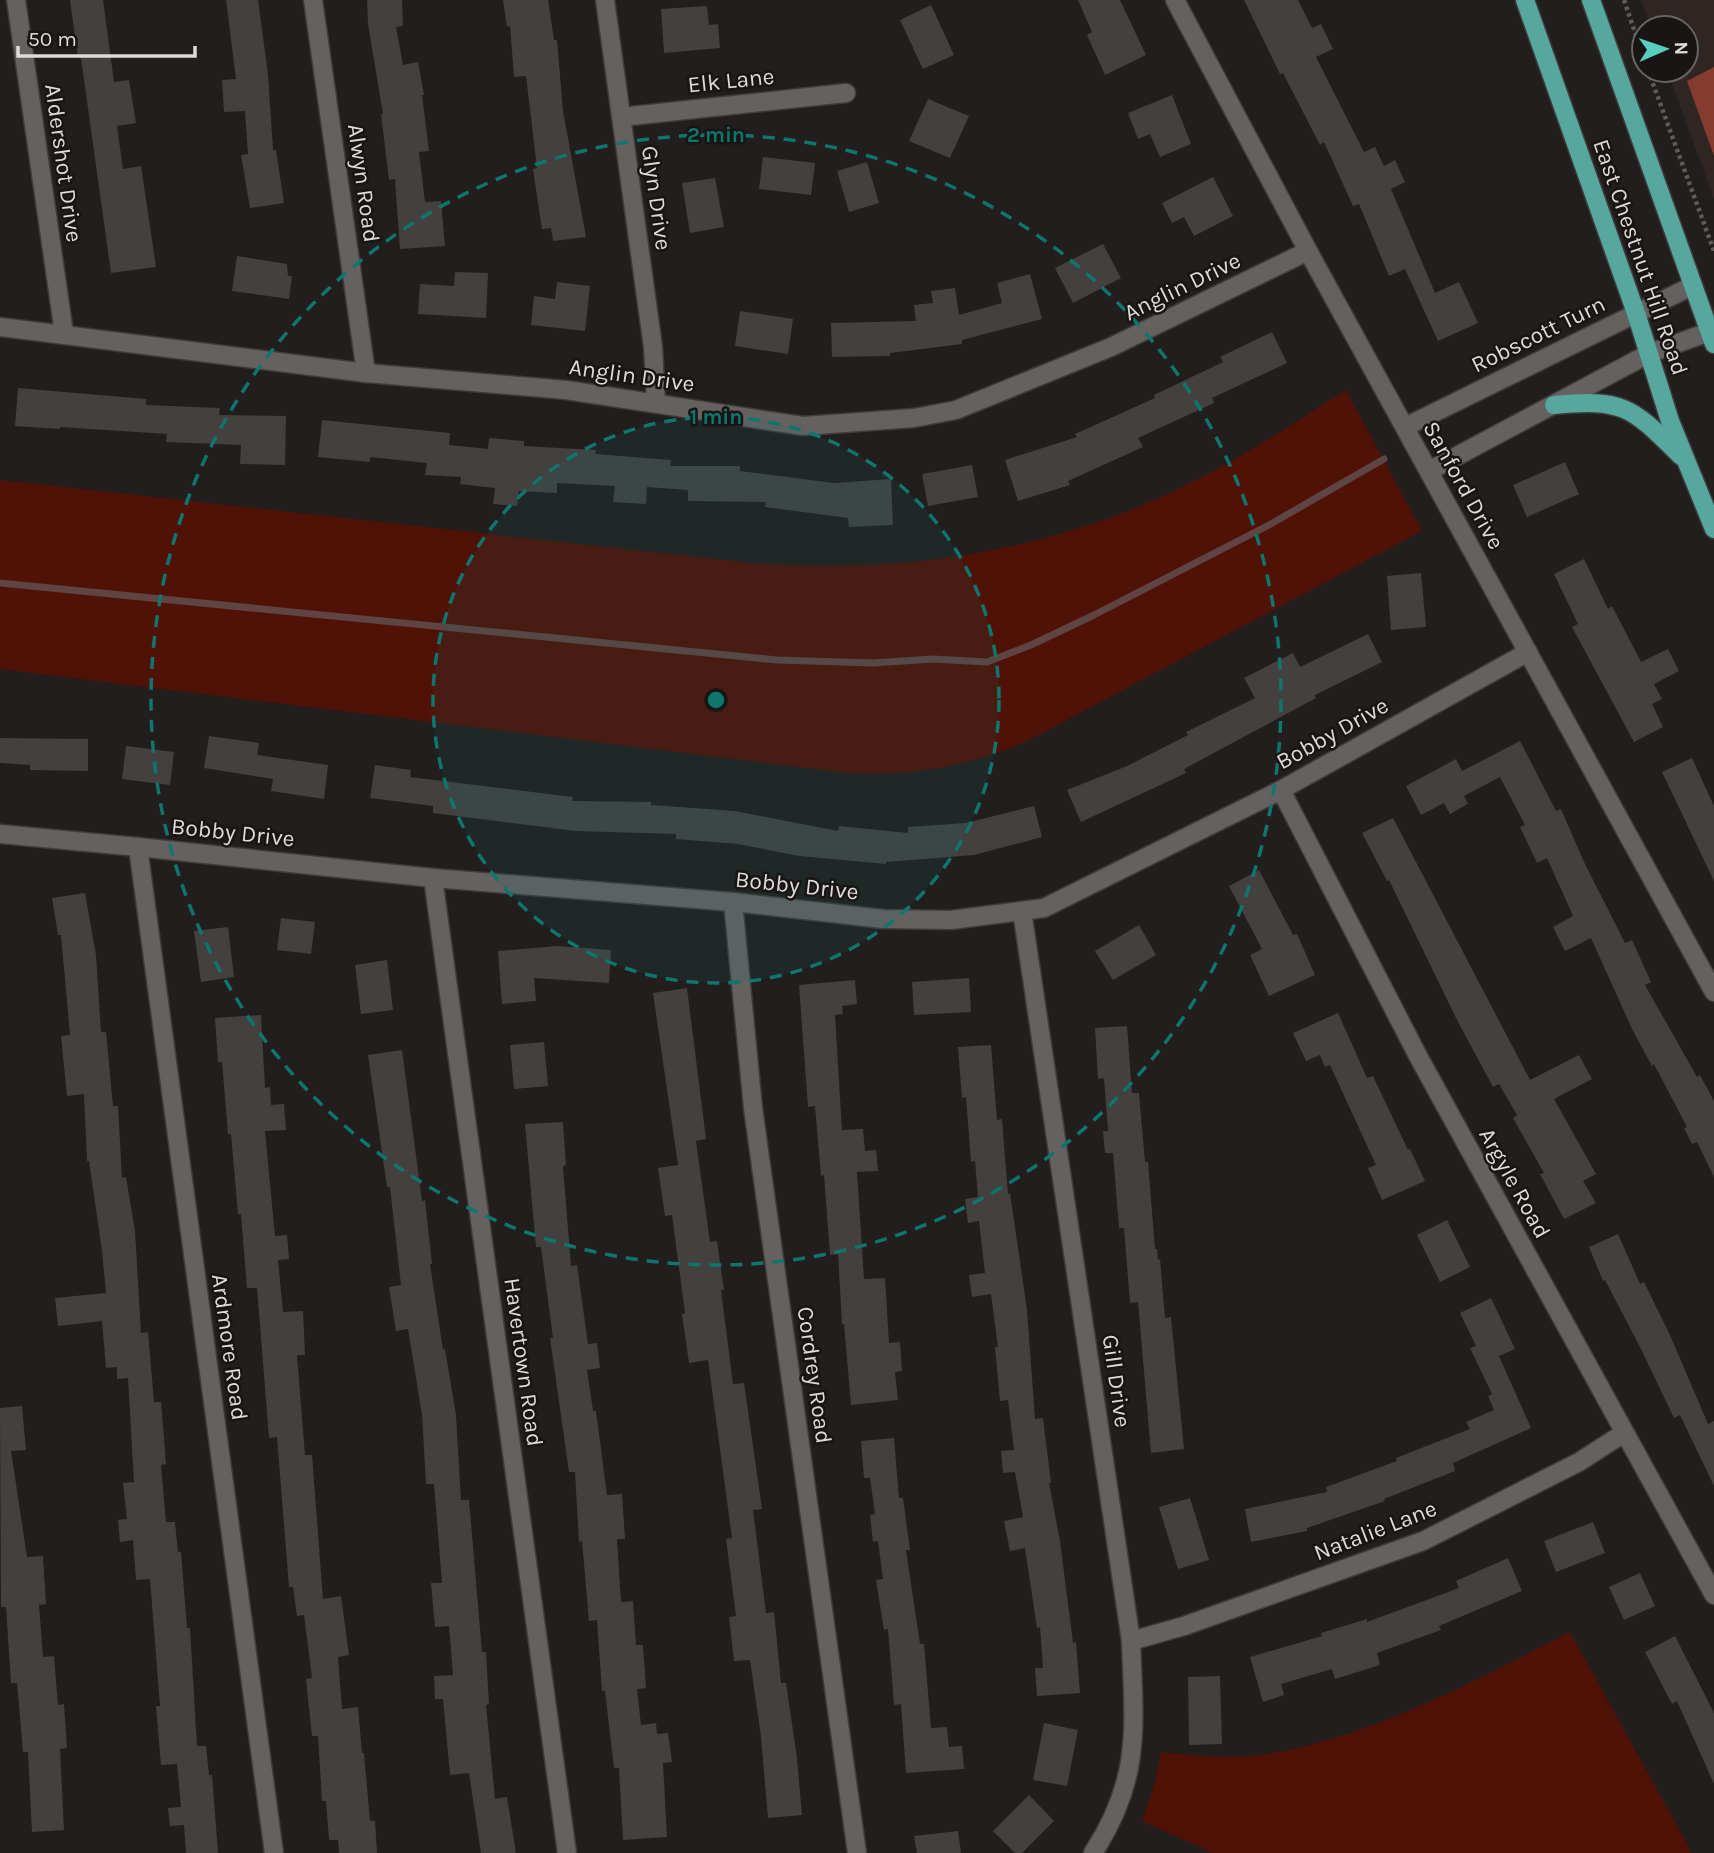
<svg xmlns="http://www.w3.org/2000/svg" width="1714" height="1853" font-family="Karla,sans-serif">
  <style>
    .built { fill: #2f2523 }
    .green { fill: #501107 }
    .forest { fill: #853b2d }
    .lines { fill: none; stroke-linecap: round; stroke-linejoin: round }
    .stream { stroke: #5e4442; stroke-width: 7 }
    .building { fill: #43403f }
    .minor-casing { stroke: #3e3b3b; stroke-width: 21 }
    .major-casing { stroke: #3e3b3b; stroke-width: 21 }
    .path { stroke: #5f5c5b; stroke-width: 4.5; stroke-dasharray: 3.5 3.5; stroke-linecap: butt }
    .minor { stroke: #656160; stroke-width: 18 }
    .major { stroke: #56a79d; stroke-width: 18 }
    .ring { fill: none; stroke: #0f766e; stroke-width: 3.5; stroke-dasharray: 12 9 }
    .labels { text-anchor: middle; stroke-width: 5; stroke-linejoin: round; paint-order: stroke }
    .street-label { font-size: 23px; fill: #dedbdb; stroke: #181514 }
    .centre { fill: #0f766e; stroke: #181514; stroke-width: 3.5 }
    .ring-label { font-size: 21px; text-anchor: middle; font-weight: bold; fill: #0f766e; stroke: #181514; stroke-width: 5; stroke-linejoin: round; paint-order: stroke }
  </style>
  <rect width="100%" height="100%" fill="#211e1d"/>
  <path class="built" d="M1641,0H1714V199L1667,70H1686V28H1651Z"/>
  <g class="green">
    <path d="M1346,390L1422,531L1027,741C970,767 910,776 848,773L0,669V480L751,563C899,575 1053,552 1186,485C1242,458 1294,423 1346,390Z"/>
    <path d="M1570,1632L1692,1853H1213L1142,1821L1155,1782L1161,1752C1198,1756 1236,1760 1273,1753C1379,1734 1475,1680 1570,1632Z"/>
  </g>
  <path class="forest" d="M1714,67V156L1687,81Z"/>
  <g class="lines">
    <path class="stream" d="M0,583L777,660L873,663L933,659L987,662L1031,645L1094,615L1269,525L1384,459"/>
  </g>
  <g class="building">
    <path d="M70,0H103L114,82L129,80L136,123L117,126L123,169L141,166L156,267L111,273L81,58H78Z"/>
    <path d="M226,0H258L268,74L273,150H276L284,203L250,208L241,155L248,154L245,111L224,112L222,80L236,79Z"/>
    <path d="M367,0H402L403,26L396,27L403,65L418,62L424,95H422L429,151L419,152L425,202L441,201L445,246L400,249L395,179L389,180L381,114H383L368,24Z"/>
    <path d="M503,0H548L554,40H557L563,111L586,237L553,241L551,228L542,229L533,169L537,168L526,76L514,77L510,26L507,27Z"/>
    <path d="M1078,0H1120L1146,55L1105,75L1087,35L1092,32Z"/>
    <path d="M1244,0H1298L1312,28L1321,24L1333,49L1316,57L1364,152L1375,147L1384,166L1395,160L1405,182L1391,189L1435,293L1459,282L1478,323L1438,341L1405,269L1389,276L1359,204L1353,206L1324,142L1320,145L1283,73L1280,74Z"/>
    <path d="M931,5L954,55L923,69L900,20Z"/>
    <path d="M707,6L709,25L718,24L720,48L664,53L661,9Z"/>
    <path d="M1172,95L1191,144L1160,157L1150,134L1138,139L1128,113Z"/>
    <path d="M928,99L969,116L950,158L909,141Z"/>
    <path d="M763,157L815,163L811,195L759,189Z"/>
    <path d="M867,162L879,203L849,212L837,171Z"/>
    <path d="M1213,177L1233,216L1194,236L1184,217L1172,223L1162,203Z"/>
    <path d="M715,178L724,227L690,233L682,183Z"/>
    <path d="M1103,244L1121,278L1073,303L1055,268Z"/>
    <path d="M237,256L287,264L288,276H292L289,299L232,291Z"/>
    <path d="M455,272L488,273L486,318L418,314L420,284L454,286Z"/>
    <path d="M1030,274L1042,319L962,340V344L890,353V356L832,357L831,323L916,321L914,305L933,303L931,291L955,288L959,315L1002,303L997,283Z"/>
    <path d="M557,282L590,286L585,331L531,325L534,296L555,299Z"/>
    <path d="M740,311L793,319L788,354L735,346Z"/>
    <path d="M1272,332L1287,363L1212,398L1214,403L1138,438L1143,447L1068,481L1070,485L1018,501L1005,460L1077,437L1075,434L1155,398L1154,395L1223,362L1220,357Z"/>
    <path d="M18,388L146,399V405L220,408L219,415L286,416L285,465L240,464L241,445L166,442L167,434L60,427V429L15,426Z"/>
    <path d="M322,420L450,433L449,445L488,449L489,438L524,441V446L596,450L595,454L671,460L670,466H740V471L834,483L891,479L893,525L849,527L848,518L765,507L766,502L688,501V490L647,487L646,504L613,502L615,486L557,483V493L519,491L517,506L493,504L495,488L460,484L461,477L425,475L427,463L370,457V462L318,457Z"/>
    <path d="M1565,462L1579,494L1527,517L1513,485Z"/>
    <path d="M972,465L978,497L928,506L922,474Z"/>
    <path d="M1584,559L1608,609L1612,606L1641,662L1668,649L1679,671L1654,684L1662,699L1652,704L1663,727L1634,742L1572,627L1578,624L1554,574Z"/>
    <path d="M1421,573L1426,627L1391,630L1387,576Z"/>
    <path d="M1368,634L1382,662L1315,695L1316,698L1184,769L1186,773L1081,822L1067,790L1127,766L1188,735L1186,732L1255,698L1244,678L1293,653L1300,667Z"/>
    <path d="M209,736L259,743L257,755L328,765L324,799L271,791L273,779L204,768Z"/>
    <path d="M0,738L88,739V771L30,770V765L0,763Z"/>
    <path d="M1520,741L1556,811L1561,809L1584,862L1625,943L1632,940L1651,982L1645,985L1697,1077L1700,1075L1714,1101V1177L1697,1142L1692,1144L1684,1128L1687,1127L1654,1064L1652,1066L1632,1029L1591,938L1565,951L1553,927L1573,916L1547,858L1537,863L1520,827L1525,825L1500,777L1464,796L1468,804L1450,814L1444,803L1421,815L1406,786L1456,759L1462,771Z"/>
    <path d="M126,746L174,752L170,785L122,779Z"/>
    <path d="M1692,758L1714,806V881L1662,772Z"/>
    <path d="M375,765L411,770L410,777L573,797L572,801L651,802V805L735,811L838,831L839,826L908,833V827L966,823L1034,806L1042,837L974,855L886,862V864L799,856L738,844L676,839V834L576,831L433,813V806L370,798Z"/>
    <path d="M1393,818L1530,1080L1579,1055L1592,1079L1554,1099L1596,1174L1583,1181L1596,1203L1564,1219L1540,1174L1544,1173L1513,1118L1517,1115L1499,1084L1493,1087L1457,1020L1389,880L1387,881L1362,833Z"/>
    <path d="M1259,870L1293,935L1297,934L1315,975L1269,996L1250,955L1262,949L1229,886Z"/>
    <path d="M85,893L96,955L101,1032H106L113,1106H118L122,1178L126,1177L135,1231L141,1333L148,1332L154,1402H161L166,1464L161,1465L166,1522H175L178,1552H181L187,1628H190L197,1746H206L209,1775H212L218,1853H186L184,1825L170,1826L168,1808L181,1807L177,1764L161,1765L156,1706H160L150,1579L136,1580L133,1540L120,1542L118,1520L127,1519L123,1483L134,1482L128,1378L117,1379V1367L106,1368L102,1321L58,1326L55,1298L106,1293L102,1251L89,1161H87L84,1094L67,1096L61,1036L70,1035L61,935H58L52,898Z"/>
    <path d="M281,918L315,922L311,954L277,950Z"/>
    <path d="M1139,925L1156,955L1113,980L1095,951Z"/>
    <path d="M228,927L234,977L201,982L194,931Z"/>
    <path d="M557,946L611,950L609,983L534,978L536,1001L502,1004L498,951Z"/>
    <path d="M387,960L393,1010L361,1014L355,965Z"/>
    <path d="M969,978L971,1012L914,1015L912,982Z"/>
    <path d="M855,980L857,1004L842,1006L843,1014L835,1015L842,1130L863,1129L865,1151L876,1150L878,1171L857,1172L864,1279L885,1278L889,1343L900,1342L902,1371L895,1372L898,1400L851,1405L844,1324H842L838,1254L830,1255L824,1175L821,1176L815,1106L808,1107L799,985Z"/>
    <path d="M687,988L706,1139L696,1141L710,1242L717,1241L724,1290H721L733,1384L744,1383L762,1509L753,1510L766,1613L774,1612L781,1683H786L797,1758L802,1815L768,1818L761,1737L750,1660L734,1661L729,1617L736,1616L726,1539L732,1538L708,1360L689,1363L682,1314L685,1313L672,1215L665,1216L658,1168L678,1165L653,993Z"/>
    <path d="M1338,1013L1367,1078L1373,1076L1408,1150L1410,1149L1425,1181L1382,1200L1368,1168L1376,1165L1330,1065L1325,1067L1320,1055L1306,1061L1293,1033Z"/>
    <path d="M261,1015L265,1088L270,1087L271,1105L284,1104L286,1130L265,1131L275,1236L287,1235L289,1259L278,1260L283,1312L303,1311L305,1355H297L305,1455H312L323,1599L341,1596L349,1655L338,1657L342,1709L358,1707L362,1753H364L370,1821H375L377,1853H339L338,1840H329L326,1801H322L318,1736H312L306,1679L312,1678L304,1615L297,1616L293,1587H289L277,1437L269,1438L257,1288H247L241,1214H238L231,1134H228L222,1062H218L215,1018Z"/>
    <path d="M1127,1026L1132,1093H1139L1145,1162H1148L1155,1249H1157L1158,1260L1160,1259L1165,1318L1171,1317L1184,1449L1151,1453L1138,1302L1130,1303L1124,1228H1119L1113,1153H1105L1103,1131H1108L1104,1078L1098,1079L1095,1028Z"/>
    <path d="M544,1042L548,1086L514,1089L510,1045Z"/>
    <path d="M991,1045L997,1120L1002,1119L1008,1194L1010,1193L1027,1310L1035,1419L1043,1418L1051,1483H1049L1060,1541L1073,1643L1076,1642L1080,1693L1037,1696L1035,1668H1043L1040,1627L1037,1628L1025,1548L1010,1551L1004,1521L1023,1517L1015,1472L1003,1473L1001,1451L1014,1450L1008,1400L1000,1401L995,1347H998L991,1294L972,1297L969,1275L985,1273L979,1221L968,1223L965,1199L978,1197L975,1161L971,1162L966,1097L962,1098L958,1047Z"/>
    <path d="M402,1050L422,1201L425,1200L432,1264H430L443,1350L445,1349L456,1415L461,1500H469L482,1652H486L489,1704L486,1705L495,1799L507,1797L516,1853H481L469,1773L450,1775L443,1699H435L434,1676L453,1675L449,1626L435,1627L431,1583H442L434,1484H426L422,1415L408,1329L396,1331L389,1287L401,1285L390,1187H387L368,1055Z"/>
    <path d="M563,1122L566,1165L563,1166L571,1266L577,1265L588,1344L597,1343L600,1368L587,1370L593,1411H596L607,1495L622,1494L625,1539H617L621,1602L633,1601L636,1645H643L646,1688L637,1689L641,1725L656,1723L657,1734L668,1733L672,1762L663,1763L667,1837L623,1840L619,1768H614L605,1691H602L597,1620L589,1621L582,1541L579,1542L575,1472H569L550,1338H553L541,1247H536L525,1124Z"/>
    <path d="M1447,1220L1470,1267L1440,1282L1417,1235Z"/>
    <path d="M1618,1234L1640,1284L1644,1282L1670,1335L1708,1424L1714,1421V1486L1680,1415L1674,1418L1641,1349L1605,1280L1603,1281L1589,1247Z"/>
    <path d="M1491,1298L1515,1349L1499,1356L1531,1428L1453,1463L1455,1471L1384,1499L1385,1501L1307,1528V1531L1251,1542L1245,1509L1327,1492L1326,1487L1397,1461L1396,1458L1470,1429L1466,1422L1494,1410L1488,1396L1492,1394L1470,1348L1476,1346L1460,1313Z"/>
    <path d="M22,1406L26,1450L11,1451L27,1557L43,1556L46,1604L39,1605L43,1657L54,1656L58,1705L64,1704L67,1748L60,1749L64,1830L32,1832L28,1752H23L17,1683H11L6,1607H1L0,1408Z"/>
    <path d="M894,1438L899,1498H903L910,1550H906L920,1644H924L931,1728L947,1727L949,1747L962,1746L964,1769L906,1773L901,1704L894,1705L888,1629L884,1630L876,1580L883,1579L878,1541L873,1542L870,1515L875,1514L870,1478H864L861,1441Z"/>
    <path d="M1190,1498L1209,1560L1178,1569L1159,1507Z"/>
    <path d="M1593,1522L1605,1553L1556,1572L1544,1541Z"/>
    <path d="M1508,1558L1522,1591L1439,1626L1441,1630L1377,1653L1380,1665L1335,1679L1332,1669L1281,1684L1284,1695L1263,1702L1250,1657L1322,1636L1321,1633L1367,1619V1622L1459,1588L1456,1581Z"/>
    <path d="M1640,1573L1655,1606L1624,1620L1609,1587Z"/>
    <path d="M1675,1636L1714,1713V1784L1677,1701L1672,1704L1645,1652Z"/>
    <path d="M1220,1676L1222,1744L1189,1745L1188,1677Z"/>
    <path d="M1044,1723L1078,1730L1067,1786L1033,1780Z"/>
    <path d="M1029,1795L1054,1821L1022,1853H1015L993,1831Z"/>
    <path d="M958,1831L961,1853H917L914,1836Z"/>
  </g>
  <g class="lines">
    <g class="minor-casing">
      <g id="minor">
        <path d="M16,0L64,333"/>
        <path d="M313,0L366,373"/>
        <path d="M605,0L653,347L656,403"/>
        <path d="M1175,0L1308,251L1714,992"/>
        <path d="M621,117L846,93"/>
        <path d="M0,327L366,373L566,390L803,426L914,418L956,410L1111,347L1308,251"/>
        <path d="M1405,427L1692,286"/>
        <path d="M1429,471L1650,353L1709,332"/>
        <path d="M1281,790L1418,1056L1714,1595"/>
        <path d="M0,834L138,847L433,878L733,902L883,919L951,920L1044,908L1281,790L1528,652"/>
        <path d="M138,847L274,1853"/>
        <path d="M433,878L567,1853"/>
        <path d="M733,902L753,1108L857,1853"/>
        <path d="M1022,911L1131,1641C1134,1726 1142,1778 1093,1853"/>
        <path d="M1131,1641L1184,1626L1423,1541L1579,1462L1624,1433"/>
      </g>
    </g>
    <g class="major-casing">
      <g id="major">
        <path d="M1525,0L1636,313L1670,421L1714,529"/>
        <path d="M1591,0L1714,344"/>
        <path d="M1554,405C1625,398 1632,408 1681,456"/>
      </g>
    </g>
    <g class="path">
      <path d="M1624,0L1644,59"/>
      <path d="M1648,70L1714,251"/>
    </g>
    <use href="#minor" class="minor"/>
    <use href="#major" class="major"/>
  </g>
  <circle cx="716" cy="700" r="283" fill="#0f766e" fill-opacity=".12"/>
  <g class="ring">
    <circle cx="716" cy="700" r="283"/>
    <circle cx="716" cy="700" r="565"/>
  </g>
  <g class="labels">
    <g class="street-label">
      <text transform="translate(731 80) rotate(-6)" y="8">Elk Lane</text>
      <text transform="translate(64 163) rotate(82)" y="8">Aldershot Drive</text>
      <text transform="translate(364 183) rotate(82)" y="8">Alwyn Road</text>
      <text transform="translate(657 198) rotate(82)" y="8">Glyn Drive</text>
      <text transform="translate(1641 257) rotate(71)" y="8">East Chestnut Hill Road</text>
      <text transform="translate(1182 286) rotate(-26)" y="8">Anglin Drive</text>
      <text transform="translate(1538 334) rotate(-26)" y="8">Robscott Turn</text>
      <text transform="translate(632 375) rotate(8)" y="8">Anglin Drive</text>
      <text transform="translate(1464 485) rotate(61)" y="8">Sanford Drive</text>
      <text transform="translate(1332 733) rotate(-29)" y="8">Bobby Drive</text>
      <text transform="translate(233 832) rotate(6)" y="8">Bobby Drive</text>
      <text transform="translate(797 885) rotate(6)" y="8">Bobby Drive</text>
      <text transform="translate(1515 1183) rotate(61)" y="8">Argyle Road</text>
      <text transform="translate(230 1347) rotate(82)" y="8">Ardmore Road</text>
      <text transform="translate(524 1362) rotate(82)" y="8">Havertown Road</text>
      <text transform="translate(815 1375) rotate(82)" y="8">Cordrey Road</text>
      <text transform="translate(1117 1381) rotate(82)" y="8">Gill Drive</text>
      <text transform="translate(1375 1530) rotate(-21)" y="8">Natalie Lane</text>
    </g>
  </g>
  <circle cx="716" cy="700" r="10" class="centre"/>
  <g class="ring-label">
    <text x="716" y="142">2 min</text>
    <text x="716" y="424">1 min</text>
  </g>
  <g transform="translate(1665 49) rotate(88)"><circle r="33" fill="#181514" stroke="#676464" stroke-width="2"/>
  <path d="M0-5L12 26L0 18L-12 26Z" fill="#59cebe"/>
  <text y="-10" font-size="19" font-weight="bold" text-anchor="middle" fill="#dedbdb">N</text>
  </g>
  <path d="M18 46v10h177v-10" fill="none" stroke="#dedbdb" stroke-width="3.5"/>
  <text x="28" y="46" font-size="21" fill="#dedbdb" stroke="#181514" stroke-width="5" paint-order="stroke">50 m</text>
</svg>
